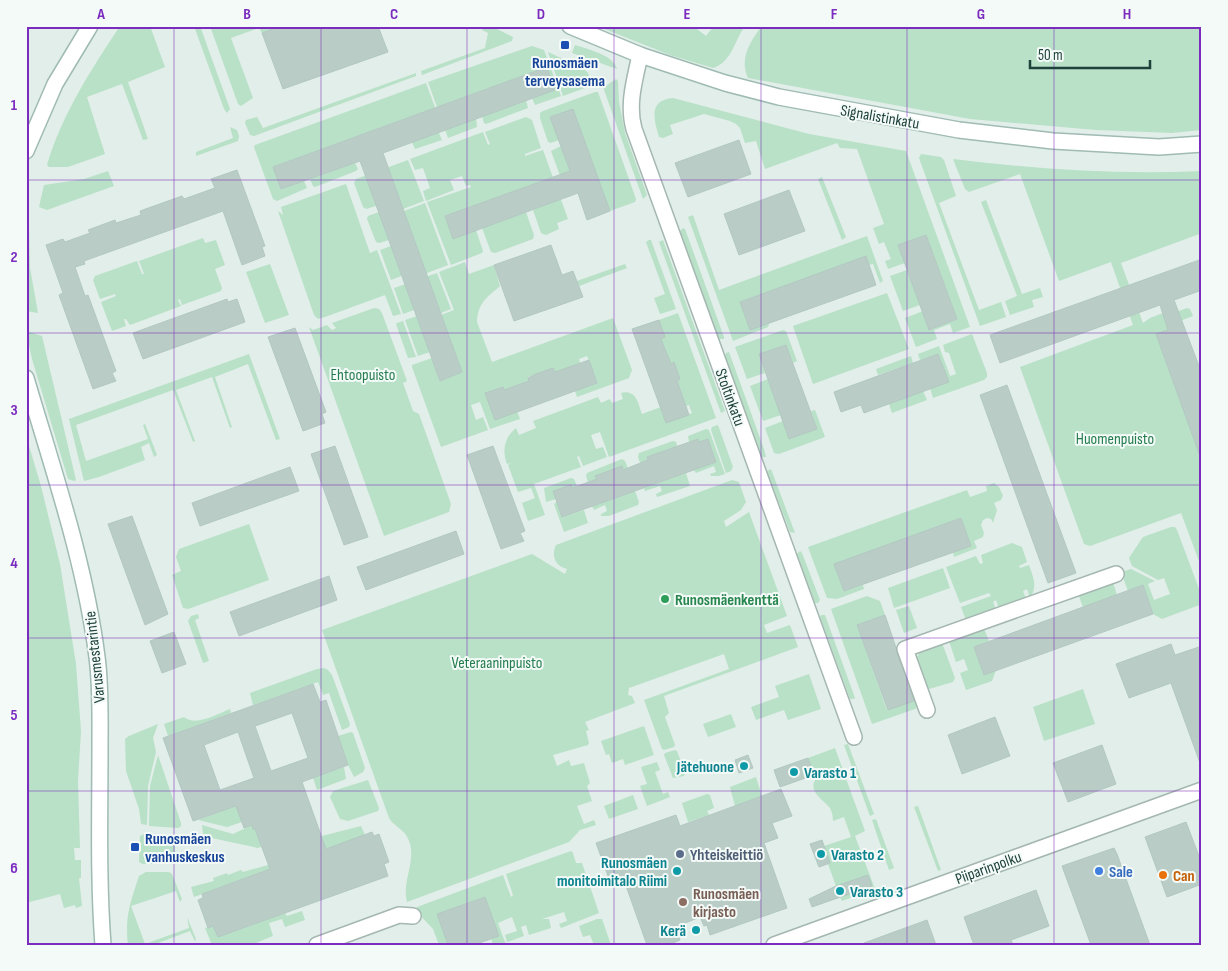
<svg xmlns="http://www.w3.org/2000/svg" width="1228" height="971" font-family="'Sofia Sans Condensed',sans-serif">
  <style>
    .green { fill: #b8e1c7 }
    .building { fill: #b9ccc6; stroke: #b3c8c2; fill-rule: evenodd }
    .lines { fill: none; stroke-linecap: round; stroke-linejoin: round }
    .street-casing { stroke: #a4b7b1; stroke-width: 18 }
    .secondary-casing { stroke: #9fbbb3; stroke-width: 18 }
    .street { stroke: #fff; stroke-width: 15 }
    .secondary { stroke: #fff; stroke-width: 15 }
    .grid { fill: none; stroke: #7b2cbf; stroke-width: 1; stroke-opacity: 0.55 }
    .transit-dot { fill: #1a4fb4; stroke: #f3faf7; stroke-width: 2 }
    .leisure-dot { fill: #2e9e5b; stroke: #f3faf7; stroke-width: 2 }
    .culture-dot { fill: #0f9aa8; stroke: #f3faf7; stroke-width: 2 }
    .service-dot { fill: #5c6f8a; stroke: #f3faf7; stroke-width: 2 }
    .shop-dot { fill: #3f7fe0; stroke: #f3faf7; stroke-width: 2 }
    .food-dot { fill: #e8710a; stroke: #f3faf7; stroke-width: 2 }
    .education-dot { fill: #8d6e63; stroke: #f3faf7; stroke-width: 2 }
    .labels { text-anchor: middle; stroke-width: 4; stroke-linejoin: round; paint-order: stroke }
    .transit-label { font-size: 16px; font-weight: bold; fill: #164399; stroke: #f3faf7 }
    .street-label { font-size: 16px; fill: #1f413b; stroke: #f3faf7 }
    .park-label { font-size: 16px; fill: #257d4f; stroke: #f3faf7 }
    .leisure-label { font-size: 16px; font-weight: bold; fill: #27864d; stroke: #f3faf7; text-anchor: start }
    .culture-label { font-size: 16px; font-weight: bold; fill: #0d838f; stroke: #f3faf7; text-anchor: end }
    .service-label { font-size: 16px; font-weight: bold; fill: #4e5e75; stroke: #f3faf7; text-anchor: start }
    .shop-label { font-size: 16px; font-weight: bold; fill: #366cbe; stroke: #f3faf7; text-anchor: start }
    .food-label { font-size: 16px; font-weight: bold; fill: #c56008; stroke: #f3faf7; text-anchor: start }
    .education-label { font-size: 16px; font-weight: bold; fill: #785e54; stroke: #f3faf7; text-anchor: start }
    .neatline { fill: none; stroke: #7b2cbf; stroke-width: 2 }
    .grid-label { font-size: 16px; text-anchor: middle; font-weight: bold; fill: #7b2cbf }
  </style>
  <rect width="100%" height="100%" fill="#e2eee9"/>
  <g class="green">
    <path d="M120,26H150L165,67L128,82L148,139L143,140L122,84L87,97L105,154L68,167H49L47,165C62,114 91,70 120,26Z"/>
    <path d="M194,26H200L230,109L227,113L224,109Z"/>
    <path d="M210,26H281L262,33L259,28L231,38L253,98L241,106L238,104Z"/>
    <path d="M485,26H491L513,37L512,41L422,75L421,71L485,48L488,33L482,30Z"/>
    <path d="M597,26H693L706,36L714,26H745C734,41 732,62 713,68L670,55Z"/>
    <path d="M762,26H1202V130L1172,133L1096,130L970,119L748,78C739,59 750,41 762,26Z"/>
    <path d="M575,45C587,49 614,55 617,69L572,53Z"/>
    <path d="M532,46L544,50L561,96L535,105L532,98L555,90L547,67L445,104L476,118L477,127L448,138L428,82Z"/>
    <path d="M548,52L583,68L588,73L593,85L563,96Z"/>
    <path d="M416,73V76L254,136L250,135L245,123L246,120L257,117L263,128Z"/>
    <path d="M616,79L618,81L619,102L625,133L647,195L643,199L604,90V87Z"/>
    <path d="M426,83L443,129L438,131L442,140L415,149L412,142L426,111L273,167L281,189L304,181L307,188L277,201L273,199L254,147L255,145Z"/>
    <path d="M595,92H598L636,199L635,202L610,211L573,109L550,117L559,140L551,143L548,142L540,118V113L543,111Z"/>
    <path d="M673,98L809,134L906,151L970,327L953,333L950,324L934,330L937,339L916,347L905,318L923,311L930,330L957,319L926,235L899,245L905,263L888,269L885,261L891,259L884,242L879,244L873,228L884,224L857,149L840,148L837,143L765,169L756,141L745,143L740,128L736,124L730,121L704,114L670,125L673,134L663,138L659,137C654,120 648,100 673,98Z"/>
    <path d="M526,100L528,108L486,124L484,123L482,116Z"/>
    <path d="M526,117L532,120L541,148L525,154V156L543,150L568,219L557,223L559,229L546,235L541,233L533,210L555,201L547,179L445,216L453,239L476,230L483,251L482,253L451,265L427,202L471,187L470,185L466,186L462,176L450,180L454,190L426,201L423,191L430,188L423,168L415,170L410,159L483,132L488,145L490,144L485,132Z"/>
    <path d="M230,127L237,130L239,136L238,141L196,156V152L233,138Z"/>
    <path d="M561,146L577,191L566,192L551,151Z"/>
    <path d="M921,154L941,157L944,160L956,196L939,203L979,310L1001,302L1006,317L980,326L919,158Z"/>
    <path d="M953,159C1035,169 1119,175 1202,171V233L1121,263L1143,323L1150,318L1163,313L1165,316L1187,308L1190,309L1193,316L1167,326L1168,330L1156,334L1202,461V569L1181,513L1090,546L1084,544L1020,367L1133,325L1111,262L1059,281L1020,174L969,192L965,189Z"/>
    <path d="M408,160L424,201L403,209L391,175L376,206L366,209L363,207L354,183L356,179Z"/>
    <path d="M355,163L358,169L356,171L315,187L313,186L310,179Z"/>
    <path d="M108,171L114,186L47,210L39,207L44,185L84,179Z"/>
    <path d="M822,177L846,237L842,240L818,179Z"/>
    <path d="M346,184L370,253L377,250L401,314L393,316L385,295L325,317L318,319L314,315L278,211L283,215L281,207Z"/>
    <path d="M986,200L1022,294L1040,288L1043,297L1032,300L1034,307L1010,315L1005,301L1017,296L981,202Z"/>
    <path d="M425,203L448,265L406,281L404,275L391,280L380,250L391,246L399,269L422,261L404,211Z"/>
    <path d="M379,212L389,240L379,243L376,242L367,219L368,216Z"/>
    <path d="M526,212L534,235L533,239L495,253L491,252L482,228Z"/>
    <path d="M693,215L719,290L867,236L883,281L880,283L873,264L869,265L866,257L740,302L750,330L768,323L769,325L768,327L733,341L688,217Z"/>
    <path d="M26,225L29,227L30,268L38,313L26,311Z"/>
    <path d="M683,228L685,229L724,337V339H719L680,231Z"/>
    <path d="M203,238L205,243L216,240L225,265L215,269L222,288L221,291L182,305L180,299L178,300L181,306L130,325L126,319H124L126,326L112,331L101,302L116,296L115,294L100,299L93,280L95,276L137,261L142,274H144L139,261Z"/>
    <path d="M649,240H651L676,309L660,314L654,298L665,294L646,242Z"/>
    <path d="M663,240L725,411L721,413L659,242Z"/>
    <path d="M465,262L469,274L494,265L500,286C486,298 478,303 477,322L492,362L613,318L632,370L629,378L577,397L575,391L597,382L587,356L579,359L580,363L555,372L553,368L528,377L529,381L504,390L502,387L486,393L495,420L517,411L520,419L490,429L480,402L471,405L476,420L483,417L488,430L441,447L412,367V365L432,358L440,381L462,372L441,315L454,310L439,272Z"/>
    <path d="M270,264L289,315L265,323L246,272Z"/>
    <path d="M625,264L627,268L579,286L577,281Z"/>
    <path d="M907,270L920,305L903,311L890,276Z"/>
    <path d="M437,273L451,309L441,313L428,279L414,310L403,314L394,288Z"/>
    <path d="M887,293L909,349L813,384L793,326Z"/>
    <path d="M374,308L379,309L382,313L407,381L403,383L413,411L419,414L451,504L449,512L384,536L309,327L313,330L327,325L332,330L336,328L332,323Z"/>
    <path d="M678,313L716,418L609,457L600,432L591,435L596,449L603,447L607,457L583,466L579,456L577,457L581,467L534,484L545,515L528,521L522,503L535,498L531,488L518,492L508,465L511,463L507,464C502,450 504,438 516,428L519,435L536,428L533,421L598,397L601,403L610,399L612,403L623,399L621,393C636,389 638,403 642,414L661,407L667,423L692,413L689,405L686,406L677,381L680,379L674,362L671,364L661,339L665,337L659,320Z"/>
    <path d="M417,316L430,352L418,356L405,320Z"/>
    <path d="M403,321L416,357L408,358L396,324L397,323Z"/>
    <path d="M783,330L786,331L797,361L793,363L786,345L759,354L765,373L747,379L735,347Z"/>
    <path d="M26,331L42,336L76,480L74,481L68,479L32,359Z"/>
    <path d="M972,334L987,373V377L984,380L933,398L930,388L948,382L938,354L920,360L918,354L939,346L950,376L956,374L949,353L945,352L943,345Z"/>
    <path d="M729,352L764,449L766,457H762L725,356L726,353Z"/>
    <path d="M249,354L280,439L276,440L248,364L215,377L232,427L230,428L212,377L176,390L195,441L193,442L173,390L76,425L86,461L148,439L143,425L145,424L157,455L154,457L149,443L141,447L145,460L99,477L84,481L69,419Z"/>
    <path d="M911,356L913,363L878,375L876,369Z"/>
    <path d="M768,379L781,415L763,421L750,386Z"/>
    <path d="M923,391L927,400L892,413L889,404Z"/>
    <path d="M815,410L825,437L779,454L774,453L765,428L783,421L790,439L817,429L811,411Z"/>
    <path d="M718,425L733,467L731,471L726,473L711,430L712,427Z"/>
    <path d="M706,429L709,430L725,474L719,476H711L710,474L716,472L714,466L696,473L694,470L716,461L708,439L699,442L698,439L689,442L688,436Z"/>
    <path d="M26,436L41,486L60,564L76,664L81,731L78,781L80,848H74L75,860H81V878H79L82,906L76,908L75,905L64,908L60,894L26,903Z"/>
    <path d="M673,441L676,442L678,449L672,448L647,457L648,460L640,463L638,457L639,453Z"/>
    <path d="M622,459L625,461L628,468L623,470L621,467L596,476L597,479L588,482L586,476L587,473Z"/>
    <path d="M771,469L795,533L790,532L767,471Z"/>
    <path d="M686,473L690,486L657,497L656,494L662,491L660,486L645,491L644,488Z"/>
    <path d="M571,478L574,479L577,486L572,488L570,485L554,491L556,499L546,502L544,488Z"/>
    <path d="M732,480L739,482L746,502L741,510L724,521L726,527L749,512L787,616L764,625L767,633L790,625L798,647L664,696L669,713L665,717L675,745L674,747L664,750L662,749L644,700L729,669L724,654L629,688L628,695L632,696L635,703L585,722L589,730L586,731L589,743L588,745L553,755L557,766L569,760L571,766L584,763L590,783L587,786L592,801L577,806L584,824L594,820L596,825L580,830L569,842L407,902C401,880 420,856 406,835C401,828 393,825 389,818L322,630L532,554L565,574L567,569C555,566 551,556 556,545Z"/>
    <path d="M994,483L999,487L1003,496L1001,500L994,503L997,510L993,523L991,519L987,518L983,520L981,525L984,533L983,537L974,541L977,548L954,557L953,552L971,546L961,518L835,564L844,591L863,585L864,589L837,599L827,598L808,547L967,490L970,497L987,491L986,486Z"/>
    <path d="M635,491L639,502L638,505L609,516H601V514L607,511L605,505L594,510L592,506Z"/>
    <path d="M557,502L563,517L584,510L588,523L564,532L554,504Z"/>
    <path d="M249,524L269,580L188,609L183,608L172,575L181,571L176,557L179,549Z"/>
    <path d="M1171,527H1175L1177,530L1202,597V604L1162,619L1153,614L1143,586L1128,591L1121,572L1131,569L1155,581L1148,584L1154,600L1170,594L1164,578L1158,580L1132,566L1129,558L1143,537Z"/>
    <path d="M1012,543L1022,547L1027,562L1019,566L1020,568L1029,565C1033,577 1038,586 1030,598L1027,589L1023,591L1027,601L1000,611L996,600L993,602L997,612L967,623L961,607L991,596L989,593L960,603L946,567L976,556L980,564L983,563L981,555Z"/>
    <path d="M800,551L802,553L820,600L818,603H815L797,554Z"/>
    <path d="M943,568L950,588L894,608L888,588Z"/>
    <path d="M1112,579L1117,595L1083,607L1077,591Z"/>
    <path d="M867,596L880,601L885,615L857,625L887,710L915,700L910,684L918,706L915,709L872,724L831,609Z"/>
    <path d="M909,606L917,628L904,633L896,610Z"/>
    <path d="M198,614L199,618L195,620L209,661L203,663L188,621L191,616Z"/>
    <path d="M821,615H825L855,698L853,699H850L820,617Z"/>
    <path d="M983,626L989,641L974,647L984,675L996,670L992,681L966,690L960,673L968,670L964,659L956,662L948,638Z"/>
    <path d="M941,640L955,678L953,682L929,689L923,686L916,660L920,651Z"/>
    <path d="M324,668L328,670L332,675L350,724L349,727L342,730L329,693L323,695L318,682L253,705L250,693L317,669Z"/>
    <path d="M809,674L821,709L788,720L784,710L756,720L751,707L779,697L775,686Z"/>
    <path d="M1083,689L1095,724L1044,741L1033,707Z"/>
    <path d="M230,709L231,713L168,736L164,724L184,717C196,727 217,714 230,709Z"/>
    <path d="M731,714L736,727L708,737L703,724Z"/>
    <path d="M158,724L153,738L156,752L148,786L147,825L141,824L139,809L126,771L125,739L129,736Z"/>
    <path d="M644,726L654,755L625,765L623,759L612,763L609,754L606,755L601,741Z"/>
    <path d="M351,732L353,733L365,768L363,772L354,777L348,765L338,736Z"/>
    <path d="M848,744L874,814L870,816L844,745Z"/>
    <path d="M835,748L865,831L855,836L875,889L842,901L840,897L854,892L836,886L828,864L830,863L824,846L851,837L844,817L833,821C833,816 832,812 830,808C823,799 806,791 817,777L815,778L808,758Z"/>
    <path d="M675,750L677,751L685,773L684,776L673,778L664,755L665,753Z"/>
    <path d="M158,755L181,823V826L178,828L149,826L150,786Z"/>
    <path d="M657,762L660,770L655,772L663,794L668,792L670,797L647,806L640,786L647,784L641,767Z"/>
    <path d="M344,767L346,779L317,790L313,778Z"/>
    <path d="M756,777L762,796L735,806L730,787Z"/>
    <path d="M368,780L379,808L378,811L348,821L340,819L330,797L333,791Z"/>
    <path d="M707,794L710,795L714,808L707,811L709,815L688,822L682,803Z"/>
    <path d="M633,795L638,809L609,819L604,806Z"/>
    <path d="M252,800L240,817L242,822L227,827L198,820Z"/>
    <path d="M918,806L941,870L938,871L914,807Z"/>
    <path d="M876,819L894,868L889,870L872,820Z"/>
    <path d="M202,825L233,834L252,825L254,829L261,826L268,844L258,848L207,837L203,834Z"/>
    <path d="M361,826L365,835L326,849L322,836Z"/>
    <path d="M146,833L173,836L175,841V863L171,864H143L139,862L140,836Z"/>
    <path d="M571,851L573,853L576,863H582L599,913L561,928L559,924L567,921L564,912L542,919H549L551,928L529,935L526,925L521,927L524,936L507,942L505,935L517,931L512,917L498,923L506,945H493L491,938L499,936L484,897L437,914L448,945H439L433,929L416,911L417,907L503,875L511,897L513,895L506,874Z"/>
    <path d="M268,865L270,869L194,897L191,887L214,881L213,878L227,873L228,875L241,870L243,872Z"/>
    <path d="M146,872H169L172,874L182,899L180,902L176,891L131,906L145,944L189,928L187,917L196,939L195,941L190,931L153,945H128C125,915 130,904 139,876Z"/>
    <path d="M302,911L305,920L285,927L282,919L269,923L273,936L251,945H212L205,928L213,926L218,937L285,913L287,916Z"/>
    <path d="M597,919H602L611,945H594L590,935L583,937L579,926Z"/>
  </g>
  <g class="building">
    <path d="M281,26H378L388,52L283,89L262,33Z"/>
    <path d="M547,67L555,90L383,153L462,372L440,381L360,161L281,189L273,167Z"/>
    <path d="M573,109L610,211L587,220L578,193L453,239L445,216L570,171L550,117Z"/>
    <path d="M739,140L751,174L688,197L675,163Z"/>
    <path d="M237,170L265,246L262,247L265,256L242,265L223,211L84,261L85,264L75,267L85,296L88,295L116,371L112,373L116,381L93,389L59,295L63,293L46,245L63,239L65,242L90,233L88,230L115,220L116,223L141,215L140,211L182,196L184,199L215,188L211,179Z"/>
    <path d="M789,190L805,231L739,255L724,214Z"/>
    <path d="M926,235L957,319L929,330L898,245Z"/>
    <path d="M551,245L562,275L573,271L583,297L514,321L494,265Z"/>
    <path d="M866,256L876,285L750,330L740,302Z"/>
    <path d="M1202,259V290L1174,300L1202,374V456H1200L1156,334L1168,330L1160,305L1000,363L990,335Z"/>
    <path d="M227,299L228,302L237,299L245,322L143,359L133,333Z"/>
    <path d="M659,320L665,337L661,339L671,364L674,362L680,379L677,381L689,415L666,423L632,329Z"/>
    <path d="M295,328L326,412L322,414L325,423L303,431L268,337Z"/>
    <path d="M786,345L817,429L789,439L759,354Z"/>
    <path d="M938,354L949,382L864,413L861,405L841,412L834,392Z"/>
    <path d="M589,360L597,383L495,420L485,393L503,387L504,390L529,381L528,378L536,374L553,368L555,372Z"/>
    <path d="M1007,385L1076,573L1048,583L980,395Z"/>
    <path d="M698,439L699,442L708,439L716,462L562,517L553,491L571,485L572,488L597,479L595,476L622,466L623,470L648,460L647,457Z"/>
    <path d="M335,446L368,537L344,545L311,454Z"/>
    <path d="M493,446L525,531L520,533L524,541L501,549L467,455Z"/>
    <path d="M290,467L299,491L200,526L192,503Z"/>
    <path d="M132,516L168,614L145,625L108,524Z"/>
    <path d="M961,518L971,546L844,591L834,564Z"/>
    <path d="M456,531L464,554L366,590L357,567Z"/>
    <path d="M329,576L337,600L239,636L230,612Z"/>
    <path d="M1143,585L1153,614L984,675L974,647Z"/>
    <path d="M885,615L914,701L888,710L857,625Z"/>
    <path d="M174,632L186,664L162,673L150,641Z"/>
    <path d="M1171,644L1175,655L1202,646V763H1200L1171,683L1129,698L1116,664Z"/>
    <path d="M313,684L320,702L326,700L348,765L302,782L326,849L372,832L374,836L379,834L389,862L384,864L388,876L218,937L213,926L208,928L198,900L203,898L202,894L270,869L255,829H253L252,825L244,828L236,806L193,821L163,738ZM292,713L308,758L271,771L255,726ZM238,732L254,778L220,790L204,745Z"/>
    <path d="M995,717L1010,756L962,774L948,735Z"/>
    <path d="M1102,745L1116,784L1068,802L1053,763Z"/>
    <path d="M748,755L753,768L739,773L735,760Z"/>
    <path d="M808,758L814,775L780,787L774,770Z"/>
    <path d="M781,789L792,816L772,823L778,838L764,843L787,908L710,935L707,925L704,926L700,917L678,926L679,929L676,931L680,940L668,945H647L625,883L612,887L596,843L676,815L680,826Z"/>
    <path d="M1186,822L1202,864V884L1167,897L1145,837Z"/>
    <path d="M822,840L830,863L819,867L810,844Z"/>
    <path d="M1114,848L1117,854L1150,945H1091L1062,866Z"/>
    <path d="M868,875L872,886L812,907L809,899L836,886Z"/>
    <path d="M1036,890L1049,926L1011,940L1013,945H974L964,917Z"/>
    <path d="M485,897L499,936L474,945H448L437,914Z"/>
    <path d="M927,920L936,945H864V943Z"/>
  </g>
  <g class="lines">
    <g class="street-casing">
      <g id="street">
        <path d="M640,55C635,79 627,104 634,129L854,737"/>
        <path d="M927,710L905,649L1116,574"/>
        <path d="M317,945L399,915L413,916"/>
        <path d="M774,945L1202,790"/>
      </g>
    </g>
    <g class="secondary-casing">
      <g id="secondary">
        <path d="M570,26L640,55L725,83L779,97L959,130L1053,141L1159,147L1202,144"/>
        <path d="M26,151L55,84L90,26"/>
        <path d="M26,378C53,470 85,562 97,657C101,687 100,718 100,748C100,813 98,879 103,945"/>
      </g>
    </g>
    <use href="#street" class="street"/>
    <use href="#secondary" class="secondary"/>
  </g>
  <path class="grid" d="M174,26V945M321,26V945M467,26V945M614,26V945M761,26V945M907,26V945M1054,26V945M26,180H1202M26,333H1202M26,485H1202M26,638H1202M26,791H1202"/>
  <g class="transit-dot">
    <rect x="560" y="40" width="10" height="10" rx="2.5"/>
    <rect x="130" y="842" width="10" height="10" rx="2.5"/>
  </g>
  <circle class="leisure-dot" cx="665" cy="599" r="5"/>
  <g class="culture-dot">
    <circle cx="744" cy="766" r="5"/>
    <circle cx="794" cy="772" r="5"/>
    <circle cx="821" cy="854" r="5"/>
    <circle cx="677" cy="871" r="5"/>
    <circle cx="840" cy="891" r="5"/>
    <circle cx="696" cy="930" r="5"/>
  </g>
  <circle class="service-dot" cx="680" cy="854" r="5"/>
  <circle class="shop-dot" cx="1099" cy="871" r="5"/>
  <circle class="food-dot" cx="1163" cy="875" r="5"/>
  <circle class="education-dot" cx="683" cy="902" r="5"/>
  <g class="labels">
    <g class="transit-label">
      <text x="565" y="68">Runosmäen<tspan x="565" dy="18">terveysasema</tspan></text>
      <text x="145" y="844" text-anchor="start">Runosmäen<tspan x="145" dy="18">vanhuskeskus</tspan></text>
    </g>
    <g class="street-label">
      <text transform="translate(880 116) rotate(10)" y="6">Signalistinkatu</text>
      <text transform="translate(731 397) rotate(70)" y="6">Stoltinkatu</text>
      <text transform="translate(94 657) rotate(-96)" y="6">Varusmestarintie</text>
      <text transform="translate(988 867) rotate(-20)" y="6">Piiparinpolku</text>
    </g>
    <g class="park-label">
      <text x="363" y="380">Ehtoopuisto</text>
      <text x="1115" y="444">Huomenpuisto</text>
      <text x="497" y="668">Veteraaninpuisto</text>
    </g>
    <g class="leisure-label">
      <text x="675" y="605">Runosmäenkenttä</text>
    </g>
    <g class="culture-label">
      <text x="734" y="772">Jätehuone</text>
      <text x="804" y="778" text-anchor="start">Varasto 1</text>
      <text x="831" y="860" text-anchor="start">Varasto 2</text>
      <text x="667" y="868">Runosmäen<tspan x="667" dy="18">monitoimitalo Riimi</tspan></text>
      <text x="850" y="897" text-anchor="start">Varasto 3</text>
      <text x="686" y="936">Kerä</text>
    </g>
    <g class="service-label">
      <text x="690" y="860">Yhteiskeittiö</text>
    </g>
    <g class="shop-label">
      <text x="1109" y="877">Sale</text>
    </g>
    <g class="food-label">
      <text x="1173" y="881">Can</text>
    </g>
    <g class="education-label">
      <text x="693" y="899">Runosmäen<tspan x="693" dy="18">kirjasto</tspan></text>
    </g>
  </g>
  <rect width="1228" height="971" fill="none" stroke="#f3faf7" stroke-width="55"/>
  <path d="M1030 60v8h120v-8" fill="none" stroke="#1f413b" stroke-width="2.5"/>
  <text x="1038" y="60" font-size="15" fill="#1f413b" stroke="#f3faf7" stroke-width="4" paint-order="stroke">50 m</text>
  <rect x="28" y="28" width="1172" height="916" class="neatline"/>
  <g class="grid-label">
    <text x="101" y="19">A</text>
    <text x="247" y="19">B</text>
    <text x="394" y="19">C</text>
    <text x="541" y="19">D</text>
    <text x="687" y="19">E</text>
    <text x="834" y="19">F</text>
    <text x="981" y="19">G</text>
    <text x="1127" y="19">H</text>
    <text x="14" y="110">1</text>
    <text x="14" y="262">2</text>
    <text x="14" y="415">3</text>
    <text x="14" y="568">4</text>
    <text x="14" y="720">5</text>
    <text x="14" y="873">6</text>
  </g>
</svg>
